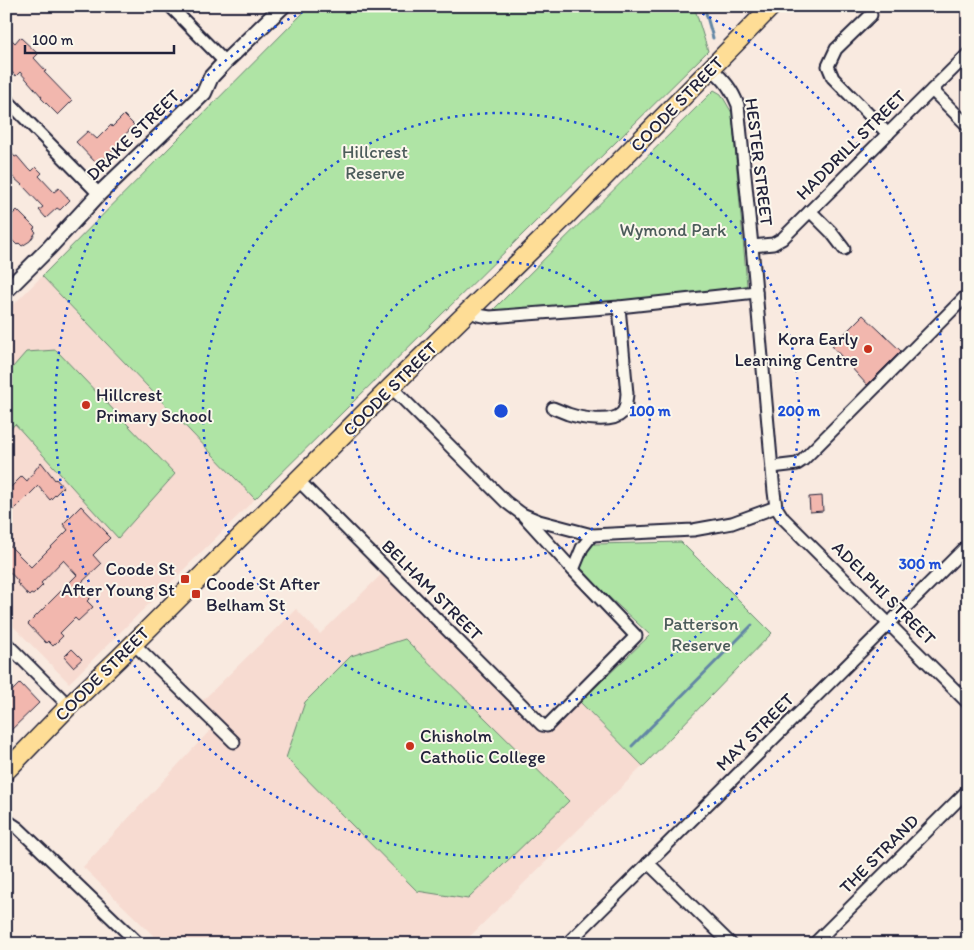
<svg xmlns="http://www.w3.org/2000/svg" width="974" height="950" font-family="Itim,sans-serif">
  <style>
    .built { fill: #f7dbd1 }
    .green { fill: #afe4a5; stroke: #688370 }
    .lines { fill: none; stroke-linecap: round; stroke-linejoin: round }
    .stream { stroke: #6286a5; stroke-width: 3 }
    .building { fill: #f2b7ae; stroke: #22223b }
    .minor-casing { stroke: #22223b; stroke-width: 15 }
    .tertiary-casing { stroke: #22223b; stroke-width: 18 }
    .primary-casing { stroke: #22223b; stroke-width: 21 }
    .minor { stroke: #fbf7ec; stroke-width: 11 }
    .tertiary { stroke: #fbf7ec; stroke-width: 14 }
    .primary { stroke: #fedd96; stroke-width: 18 }
    .ring { fill: none; stroke: #1d4ed8; stroke-width: 2.5; stroke-dasharray: 2.5 5 }
    .poi-dot { fill: #c8321e; stroke: #fbf7ec; stroke-width: 2 }
    .labels { text-anchor: middle; stroke-width: 4; stroke-linejoin: round; paint-order: stroke }
    .street-label { font-size: 18px; fill: #22223b; stroke: #fbf7ec }
    .park-label { font-size: 18px; fill: #4c5c5b; stroke: #fbf7ec }
    .poi-label { font-size: 18px; fill: #22223b; stroke: #fbf7ec; text-anchor: start }
    .centre { fill: #1d4ed8; stroke: #fbf7ec; stroke-width: 2.5 }
    .ring-label { font-size: 15px; text-anchor: middle; font-weight: bold; fill: #1d4ed8; stroke: #fbf7ec; stroke-width: 4; stroke-linejoin: round; paint-order: stroke }
  </style>
  <rect width="100%" height="100%" fill="#f9eae0"/>
  <filter id="ink" filterUnits="userSpaceOnUse"><feTurbulence type="fractalNoise" baseFrequency=".02" numOctaves="2"/><feDisplacementMap in="SourceGraphic" scale="10" xChannelSelector="R" yChannelSelector="G"/><feConvolveMatrix kernelMatrix="1 2 1 2 8 2 1 2 1" color-interpolation-filters="sRGB"/></filter>
  <g filter="url(#ink)">
    <g class="built">
      <path d="M42,276L255,499L69,683L6,619V312Z"/>
      <path d="M387,569L542,725L580,702L643,766L462,944H162L83,867L216,724L197,706L296,609L320,634Z"/>
    </g>
    <g class="green">
      <path d="M310,6H694L708,51L255,499L42,276Z"/>
      <path d="M714,90L721,94L732,113L747,285L736,293L498,316L494,309Z"/>
      <path d="M56,350L175,474L118,538L15,424L7,433L6,432V375L26,352Z"/>
      <path d="M681,542L772,633L643,766L580,702L650,635L580,570L583,554L594,544Z"/>
      <path d="M405,639L569,801L468,899L417,891L286,758L305,702L351,656Z"/>
    </g>
    <g class="lines">
      <g class="stream">
        <path d="M704,6L713,38"/>
        <path d="M632,746L752,625"/>
      </g>
    </g>
    <g class="building">
      <path d="M6,34L15,43L20,37L38,54L34,58L46,71L44,72L72,101L58,115L41,98L42,97L20,72L16,76L6,67Z"/>
      <path d="M124,115L134,125L124,136L126,138L98,165L76,142L88,131L97,139L111,125L112,127Z"/>
      <path d="M6,147L15,157L17,156L28,169L29,168L32,171L36,167L42,173L39,176L54,192L59,188L70,200L60,210L57,208L46,218L39,210L43,207L22,185L6,171Z"/>
      <path d="M17,210L35,228L33,229L36,232L30,241L22,246L19,243L17,245L12,240L6,245V221Z"/>
      <path d="M863,315L901,351L867,385L832,346Z"/>
      <path d="M41,462L55,480L56,479L63,487L50,500L38,486L6,518V479L11,487L22,476L27,481Z"/>
      <path d="M822,496L823,511L810,512L809,497Z"/>
      <path d="M81,506L107,533L106,534L110,538L93,555L101,564L80,584L92,596L87,601L93,607L78,621L75,618L60,633L63,636L53,646L48,641L46,643L28,624L77,575L63,560L41,583L43,585L33,595L31,594L29,596L17,583L18,581L6,568V542L31,567L68,530L63,524Z"/>
      <path d="M72,649L82,659L73,667L64,657Z"/>
      <path d="M20,683L39,703L6,735V697Z"/>
    </g>
    <g class="lines">
      <g class="minor-casing">
        <g id="minor">
          <path d="M170,6L225,62"/>
          <path d="M871,15L836,49L828,66L833,78L888,134"/>
          <path d="M712,69C724,80 732,89 738,105L752,246L774,492L776,507L783,518L968,703"/>
          <path d="M932,90L968,126"/>
          <path d="M6,99L99,194"/>
          <path d="M810,211L831,232L844,249"/>
          <path d="M752,246L773,244L782,239L968,54"/>
          <path d="M469,311L478,315L490,317L619,307L756,292"/>
          <path d="M391,387L506,502L522,514L539,521L592,535L693,530L732,523L776,507"/>
          <path d="M553,408C558,410 563,412 568,414C580,418 612,424 622,413C627,408 626,400 627,394L619,307"/>
          <path d="M772,467L797,464L803,460L968,294"/>
          <path d="M298,480L542,725L547,726L636,636L573,570L522,514"/>
          <path d="M573,570L582,548L592,535"/>
          <path d="M6,643L69,706"/>
          <path d="M133,643L234,742"/>
          <path d="M6,820L18,828L139,944"/>
          <path d="M648,863L731,944"/>
          <path d="M567,944L968,545"/>
          <path d="M814,944L968,790"/>
        </g>
      </g>
      <g class="tertiary-casing">
        <path id="tertiary" d="M6,291L49,248L99,194L204,93L211,77L225,62L283,6"/>
      </g>
      <g class="primary-casing">
        <path id="primary" d="M6,771L69,706L118,659L391,387L567,215L772,6"/>
      </g>
      <use href="#minor" class="minor"/>
      <use href="#tertiary" class="tertiary"/>
      <use href="#primary" class="primary"/>
    </g>
  </g>
  <g class="ring">
    <circle cx="501" cy="411" r="149"/>
    <circle cx="501" cy="411" r="298"/>
    <path d="M689 7A446 446 0 1 1 313 7"/>
  </g>
  <g class="poi-dot">
    <circle cx="868" cy="349" r="5"/>
    <circle cx="86" cy="405" r="5"/>
    <rect x="180" y="574" width="10" height="10" rx="2.5"/>
    <rect x="191" y="589" width="10" height="10" rx="2.5"/>
    <circle cx="410" cy="746" r="5"/>
  </g>
  <g class="labels">
    <g class="street-label">
      <text transform="translate(677 104) rotate(-46)" y="6">COODE STREET</text>
      <text transform="translate(133 135) rotate(-44)" y="6">DRAKE STREET</text>
      <text transform="translate(851 145) rotate(-45)" y="6">HADDRILL STREET</text>
      <text transform="translate(759 162) rotate(83)" y="6">HESTER STREET</text>
      <text transform="translate(390 389) rotate(-45)" y="6">COODE STREET</text>
      <text transform="translate(432 590) rotate(45)" y="6">BELHAM STREET</text>
      <text transform="translate(884 593) rotate(45)" y="6">ADELPHI STREET</text>
      <text transform="translate(102 674) rotate(-45)" y="6">COODE STREET</text>
      <text transform="translate(755 732) rotate(-45)" y="6">MAY STREET</text>
      <text transform="translate(879 854) rotate(-45)" y="6">THE STRAND</text>
    </g>
    <g class="park-label">
      <text x="375" y="158">Hillcrest<tspan x="375" dy="21">Reserve</tspan></text>
      <text x="673" y="236">Wymond Park</text>
      <text x="701" y="630">Patterson<tspan x="701" dy="21">Reserve</tspan></text>
    </g>
    <g class="poi-label">
      <text x="858" y="345" text-anchor="end">Kora Early<tspan x="858" dy="21">Learning Centre</tspan></text>
      <text x="96" y="401">Hillcrest<tspan x="96" dy="21">Primary School</tspan></text>
      <text x="175" y="575" text-anchor="end">Coode St<tspan x="175" dy="21">After Young St</tspan></text>
      <text x="206" y="590">Coode St After<tspan x="206" dy="21">Belham St</tspan></text>
      <text x="420" y="742">Chisholm<tspan x="420" dy="21">Catholic College</tspan></text>
    </g>
  </g>
  <circle cx="501" cy="411" r="8" class="centre"/>
  <g class="ring-label">
    <text x="650" y="416">100 m</text>
    <text x="799" y="416">200 m</text>
    <text x="920" y="569">300 m</text>
  </g>
  <rect width="974" height="950" fill="none" stroke="#fbf7ec" stroke-width="25"/>
  <rect x="12" y="12" width="949" height="925" fill="none" stroke="#22223b" stroke-width="2" filter="url(#ink)"/>
  <path d="M25 45v8h149v-8" fill="none" stroke="#22223b" stroke-width="2.5"/>
  <text x="32" y="45" font-size="15" fill="#22223b" stroke="#fbf7ec" stroke-width="4" paint-order="stroke">100 m</text>
</svg>
